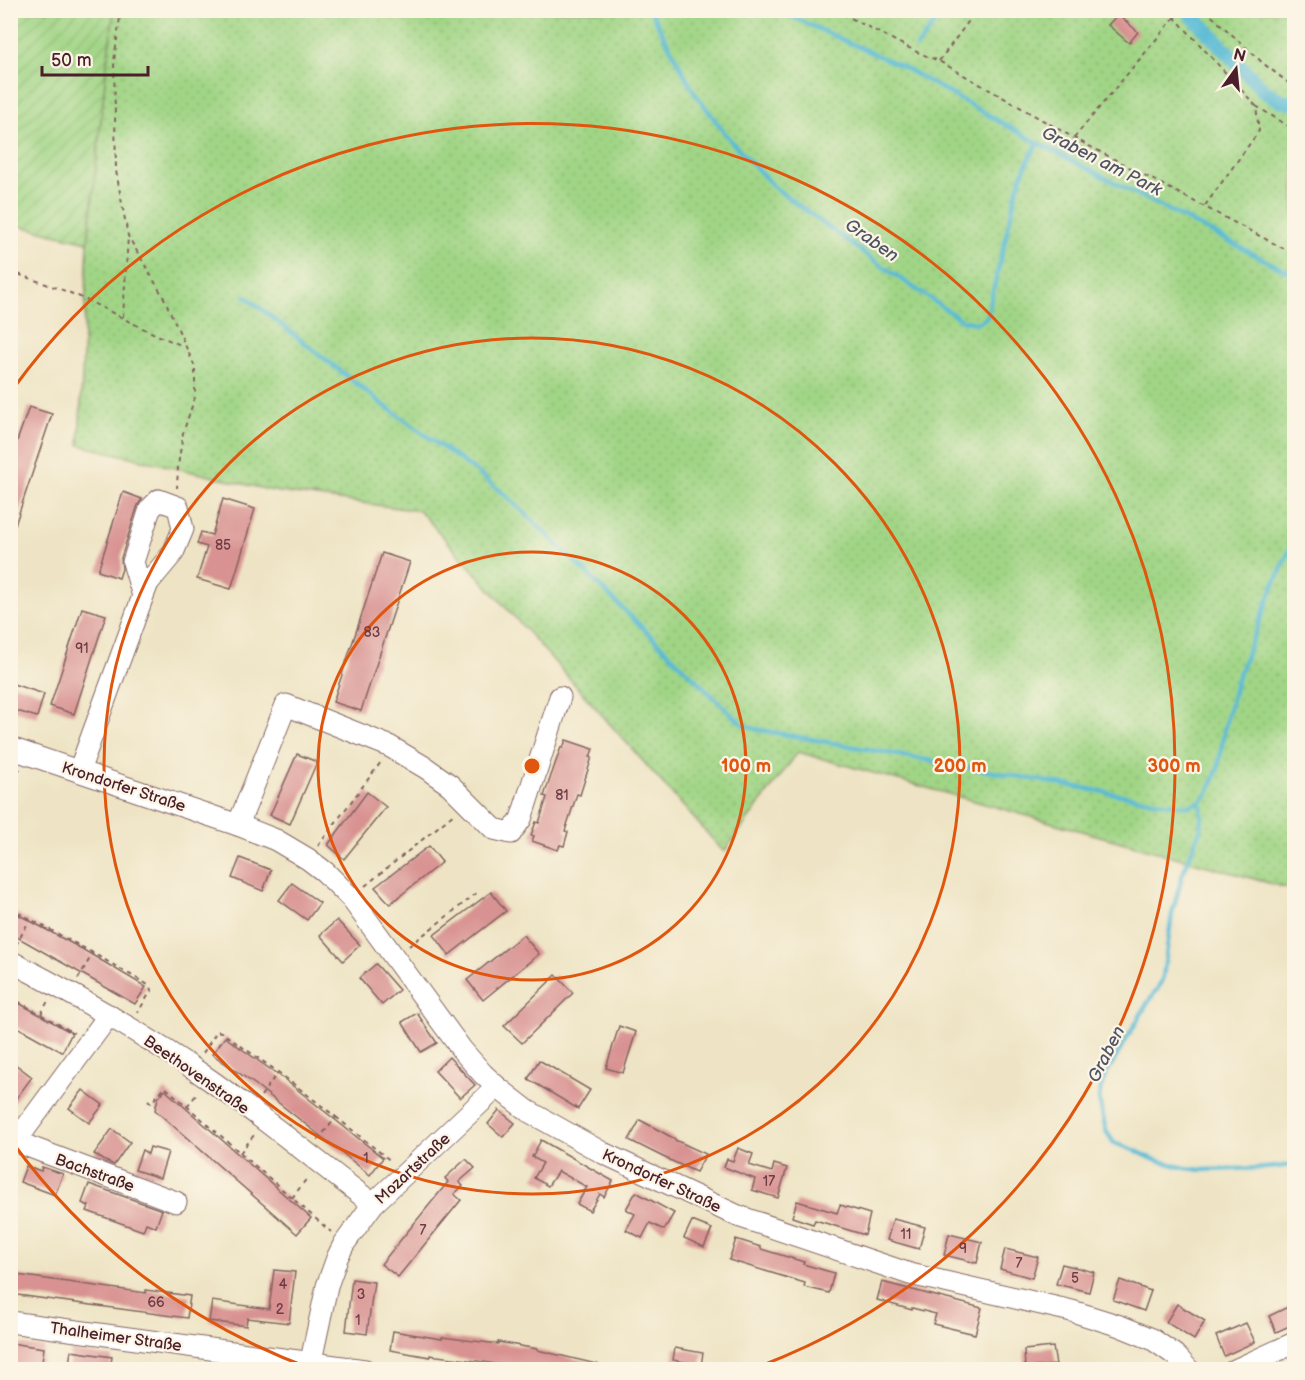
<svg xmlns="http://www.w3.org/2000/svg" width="1305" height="1380" font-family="'Balsamiq Sans',sans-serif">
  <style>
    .grass { fill: url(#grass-dots); stroke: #767a58; stroke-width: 1.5 }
    .garden { fill: url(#garden-furrows); stroke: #767a58; stroke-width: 1.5 }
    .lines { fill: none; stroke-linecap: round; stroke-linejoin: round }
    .stream { stroke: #57bad5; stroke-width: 4.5 }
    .canal { stroke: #57bad5; stroke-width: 15 }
    .building { fill: #d89291 }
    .minor-casing { stroke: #836461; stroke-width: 23 }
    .path { stroke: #836461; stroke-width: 2; stroke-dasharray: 4.5 4.5; stroke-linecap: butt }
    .minor { stroke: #fff; stroke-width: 21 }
    .ring { fill: none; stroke: #e0560e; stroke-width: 3 }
    .labels { text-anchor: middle; stroke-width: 4.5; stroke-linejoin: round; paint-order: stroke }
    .number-label { font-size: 14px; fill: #6e3c44 }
    .street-label { font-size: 16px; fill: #4a1f2b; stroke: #fcf5e5 }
    .water-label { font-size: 18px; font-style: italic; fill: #4f5566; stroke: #fcf5e5 }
    .centre { fill: #e0560e; stroke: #fcf5e5; stroke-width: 3 }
    .ring-label { font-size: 18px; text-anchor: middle; font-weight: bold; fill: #e0560e; stroke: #fcf5e5; stroke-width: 4.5; stroke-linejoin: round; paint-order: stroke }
  </style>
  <defs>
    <pattern id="grass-dots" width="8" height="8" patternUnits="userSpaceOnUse" patternTransform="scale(1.5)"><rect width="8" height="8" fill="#a1d586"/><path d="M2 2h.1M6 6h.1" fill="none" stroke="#8cb674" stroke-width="1.8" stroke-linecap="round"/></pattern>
    <pattern id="garden-furrows" width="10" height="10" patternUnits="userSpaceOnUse" patternTransform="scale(1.5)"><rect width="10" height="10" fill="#a1d586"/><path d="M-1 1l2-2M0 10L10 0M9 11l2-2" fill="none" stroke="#8cb674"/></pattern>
  </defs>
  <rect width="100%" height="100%" fill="#fcf5e5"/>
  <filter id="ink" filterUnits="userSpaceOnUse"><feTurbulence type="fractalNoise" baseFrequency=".0167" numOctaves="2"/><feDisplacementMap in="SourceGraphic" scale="12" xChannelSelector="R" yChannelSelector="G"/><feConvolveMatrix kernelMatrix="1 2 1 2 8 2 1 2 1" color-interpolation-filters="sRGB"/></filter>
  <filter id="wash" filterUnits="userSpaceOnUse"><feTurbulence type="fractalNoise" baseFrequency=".008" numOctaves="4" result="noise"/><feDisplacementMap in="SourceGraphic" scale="24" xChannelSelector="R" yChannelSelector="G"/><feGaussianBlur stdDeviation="1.35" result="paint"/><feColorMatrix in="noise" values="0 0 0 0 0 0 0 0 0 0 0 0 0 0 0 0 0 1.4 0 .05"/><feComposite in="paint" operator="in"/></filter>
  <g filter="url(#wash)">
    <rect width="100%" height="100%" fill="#eee4c5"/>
    <path class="grass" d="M114,11H1294V890L798,752L724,852L420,511L273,491L79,445L88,242L107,62Z"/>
    <path class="garden" d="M11,10L114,11L107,62L88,242L11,224Z"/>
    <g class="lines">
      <g class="stream">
        <path d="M650,10L694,92L730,140L775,188L872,259L963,321L978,323L987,317L1017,189L1026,165L1038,143"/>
        <path d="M777,10L903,67L1038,143L1294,275"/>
        <path d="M917,47L944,10"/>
        <path d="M245,296L381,403L477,472L512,501L564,551L731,714L744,725L755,729L1166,803L1188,806L1200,802L1207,795L1218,769L1225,726L1237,679L1273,587L1294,540"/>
        <path d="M1200,802L1202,817L1201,828L1183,873L1172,914L1163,977L1158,988L1150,999L1106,1074L1101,1087L1099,1099L1106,1131L1114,1143L1134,1150L1153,1159L1185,1168L1202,1170L1265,1168L1294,1165"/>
      </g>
      <path class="canal" d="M1187,10L1264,91L1280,100L1294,103"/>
    </g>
    <g id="blocks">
      <g class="building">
        <path d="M1118,14L1138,32L1129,43L1108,25Z"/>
        <path d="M29,407L52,414L13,531H10V461Z"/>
        <path d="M123,492L142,499L138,505L121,558L122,569L119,578L98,571Z"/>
        <path d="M223,499L255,509L231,589L197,579L207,547L197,544L201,532L212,535Z"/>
        <path d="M382,553L410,562L361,711L333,702Z"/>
        <path d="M82,608L106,615L74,714L50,706Z"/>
        <path d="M10,683L44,694L37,717L10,709Z"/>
        <path d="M566,740L593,749L590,757H592L580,795L577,794L565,831L568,832L564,846L560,845L558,850L532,841L534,836L531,835L536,822L539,823L547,797L544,796L561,747L563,748Z"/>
        <path d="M297,754L317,762L290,824L270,815Z"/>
        <path d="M367,792L386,807L344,859L328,845Z"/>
        <path d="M429,846L442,862L390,904L375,887Z"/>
        <path d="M240,858L271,870L263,891L232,878Z"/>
        <path d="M292,883L320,903L307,920L279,900Z"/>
        <path d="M491,892L506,911L449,955L434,935Z"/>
        <path d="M10,910L82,949L146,987L135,1004L10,933Z"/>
        <path d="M337,920L360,945L343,961L320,935Z"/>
        <path d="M523,935L539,954L483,1000L467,980Z"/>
        <path d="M376,964L399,990L382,1005L359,978Z"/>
        <path d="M556,975L573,993L522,1043L504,1026Z"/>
        <path d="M10,998L72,1033L62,1052L10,1023Z"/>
        <path d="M417,1013L437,1043L421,1052L402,1022Z"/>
        <path d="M619,1026L636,1032L623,1073L606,1068Z"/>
        <path d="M225,1037L284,1079L383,1158L370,1175L256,1085L212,1054Z"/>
        <path d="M449,1057L475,1085L460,1098L435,1071Z"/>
        <path d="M539,1060L590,1090L578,1109L528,1079Z"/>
        <path d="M15,1064L32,1077L10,1107V1070Z"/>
        <path d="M83,1090L103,1105L89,1123L69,1108Z"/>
        <path d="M165,1090L311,1218L297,1234L155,1110L158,1098Z"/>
        <path d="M499,1110L515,1123L503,1137L488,1124Z"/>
        <path d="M640,1120L675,1139V1140L706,1154L696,1172L663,1157L629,1140Z"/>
        <path d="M112,1129L130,1142L114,1165L105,1161L94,1154Z"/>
        <path d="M541,1140L613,1181L604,1197L600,1194L590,1211L577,1204L587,1187L558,1171L548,1186L534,1178L543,1163L532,1157Z"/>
        <path d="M150,1147L168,1152L160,1178L135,1170L142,1150L148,1154Z"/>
        <path d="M738,1148L753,1154L749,1165L772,1172L774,1164L787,1168L778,1198L752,1190L755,1179L724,1167L727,1159L733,1161Z"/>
        <path d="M466,1159L475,1168L459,1182L463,1186L454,1194L461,1200L398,1277L381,1264L448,1182L445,1178Z"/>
        <path d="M26,1166L41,1171L42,1167L63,1174L55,1195L20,1182Z"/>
        <path d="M89,1184L162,1210L156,1227L146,1223L143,1231L87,1211L89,1206L82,1203Z"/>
        <path d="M636,1192L674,1213L664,1230L650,1223L642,1238L626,1230L635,1214L626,1209Z"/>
        <path d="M797,1201L837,1213L840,1205L870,1214L865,1235L815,1220L813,1224L792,1217Z"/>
        <path d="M893,1219L925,1227L919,1249L887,1240Z"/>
        <path d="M692,1221L712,1229L704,1247L684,1238Z"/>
        <path d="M949,1234L982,1242L977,1263L944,1255Z"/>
        <path d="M736,1239L761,1247V1249L804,1262L803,1264L834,1273L829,1293L804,1287L805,1283L729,1260Z"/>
        <path d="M1005,1249L1038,1257L1032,1278L1000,1269Z"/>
        <path d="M1062,1264L1094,1272L1089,1292L1056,1284Z"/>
        <path d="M274,1270L295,1272L289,1323L247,1318L246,1326L209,1321L212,1301L269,1309Z"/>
        <path d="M10,1274L146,1293V1290L190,1296L187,1318L10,1294Z"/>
        <path d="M352,1279L374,1282L367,1334L346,1331Z"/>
        <path d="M1120,1280L1151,1291L1144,1311L1113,1300Z"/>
        <path d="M882,1282L982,1308L975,1334L933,1324L936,1314L912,1308V1310L877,1300Z"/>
        <path d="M1177,1304L1205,1321L1194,1340L1166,1322Z"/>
        <path d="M1294,1304V1324L1276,1332L1269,1316Z"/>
        <path d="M1246,1323L1255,1342L1224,1356L1216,1336Z"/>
        <path d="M393,1331L442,1339V1337L498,1344V1342L537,1349V1350L601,1365V1370H530L484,1362L430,1355V1357L390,1350Z"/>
        <path d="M10,1343L44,1348L41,1369L10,1365Z"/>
        <path d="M1053,1347L1056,1365L1025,1368L1024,1350Z"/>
        <path d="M675,1348L703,1353L701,1365L673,1360Z"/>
        <path d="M71,1351L112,1357L110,1370H68Z"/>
      </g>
    </g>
  </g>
  <g filter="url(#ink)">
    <use href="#blocks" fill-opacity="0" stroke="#836461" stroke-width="1.5"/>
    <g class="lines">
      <g class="minor-casing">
        <g id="minor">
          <path d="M10,748L238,825L276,840L308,859L325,872L351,898L462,1050L483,1074L497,1087L528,1111L603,1153L738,1216L910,1274L1072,1311L1120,1326L1152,1339L1175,1355L1189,1370"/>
          <path d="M79,771L143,596L148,583L173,553L183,529L178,507L159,500L150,509L133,562L143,596"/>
          <path d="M238,825L286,705L389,746L426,768L450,785L494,829L511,833L521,819L560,697"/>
          <path d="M10,961C79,997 146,1035 210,1080C265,1119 318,1162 373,1204"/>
          <path d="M14,1141L176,1202"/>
          <path d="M10,1144L19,1137L109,1015"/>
          <path d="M10,1322L365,1370"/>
          <path d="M309,1370L327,1286L337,1258L344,1244L373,1204L497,1087"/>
          <path d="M1235,1370L1294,1343"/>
        </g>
      </g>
      <g class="path">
        <path d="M121,10L114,61L116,171L128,236L164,298L195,367V397L183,433L178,466L177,488"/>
        <path d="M835,10L917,52L939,61L1074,138L1294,254"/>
        <path d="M1168,10L1256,106L1259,131L1204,207"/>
        <path d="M1205,10L1264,64L1290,84H1294"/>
        <path d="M939,61L977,10"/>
        <path d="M1256,106L1290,127L1294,126"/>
        <path d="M1074,138L1174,18L1184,10"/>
        <path d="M10,271C33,280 57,287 80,297C115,313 148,333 184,346"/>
        <path d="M123,317L128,236"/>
        <path d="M10,795L20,769"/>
        <path d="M318,846L381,762"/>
        <path d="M365,886L454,814"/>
        <path d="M10,908L93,953L150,986L151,991L138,1012"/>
        <path d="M16,945L30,919"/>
        <path d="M409,946L478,892"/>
        <path d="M78,979L93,953"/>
        <path d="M10,997L74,1033"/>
        <path d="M41,1014L48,1001"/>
        <path d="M203,1053L217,1031L221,1032L278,1072L336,1117L318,1140"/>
        <path d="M261,1096L278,1072"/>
        <path d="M148,1100L151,1103L165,1087L331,1232"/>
        <path d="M187,1106L198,1093"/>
        <path d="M336,1117L392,1162"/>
        <path d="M240,1153L254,1135"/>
        <path d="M292,1198L308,1177"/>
      </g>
      <use href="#minor" class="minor"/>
    </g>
  </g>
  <g class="ring">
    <circle cx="532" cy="766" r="214"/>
    <circle cx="532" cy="766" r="428"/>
    <path d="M312 1369A642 642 0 0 1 13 1143M13 389A642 642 0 1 1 752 1369"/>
  </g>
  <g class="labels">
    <g class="number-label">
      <text x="223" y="550">85</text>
      <text x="372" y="637">83</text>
      <text x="82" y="653">91</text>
      <text x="562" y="800">81</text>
      <text x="366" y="1163">1</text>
      <text x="769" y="1186">17</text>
      <text x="423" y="1235">7</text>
      <text x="906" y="1239">11</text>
      <text x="963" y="1253">9</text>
      <text x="1019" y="1268">7</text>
      <text x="1075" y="1283">5</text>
      <text x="283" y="1289">4</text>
      <text x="361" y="1299">3</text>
      <text x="156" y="1307">66</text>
      <text x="280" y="1314">2</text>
      <text x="358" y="1325">1</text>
    </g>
    <g class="street-label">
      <text transform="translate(124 786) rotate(18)" y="6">Krondorfer Straße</text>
      <text transform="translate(197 1074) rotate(35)" y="6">Beethovenstraße</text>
      <text transform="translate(412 1168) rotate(-43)" y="6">Mozartstraße</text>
      <text transform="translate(95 1172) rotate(20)" y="6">Bachstraße</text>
      <text transform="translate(662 1180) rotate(25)" y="6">Krondorfer Straße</text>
      <text transform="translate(116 1336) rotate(8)" y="6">Thalheimer Straße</text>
    </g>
    <g class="water-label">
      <text transform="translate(1102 161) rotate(27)" y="6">Graben am Park</text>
      <text transform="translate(872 240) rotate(35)" y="6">Graben</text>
      <text transform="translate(1106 1054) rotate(-63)" y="6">Graben</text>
    </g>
  </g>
  <circle cx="532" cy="766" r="9" class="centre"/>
  <g class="ring-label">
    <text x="746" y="772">100 m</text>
    <text x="960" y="772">200 m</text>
    <text x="1174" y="772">300 m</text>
  </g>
  <rect width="1305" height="1380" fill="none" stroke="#fcf5e5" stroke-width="36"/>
  <g transform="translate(1236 69) rotate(15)" stroke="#fcf5e5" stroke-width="4.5" paint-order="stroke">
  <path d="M0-4.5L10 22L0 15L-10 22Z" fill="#4a1f2b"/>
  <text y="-9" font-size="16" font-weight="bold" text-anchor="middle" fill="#4a1f2b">N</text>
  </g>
  <path d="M42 66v9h106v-9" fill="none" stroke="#4a1f2b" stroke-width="3"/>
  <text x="51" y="66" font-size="18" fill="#4a1f2b" stroke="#fcf5e5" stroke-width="4.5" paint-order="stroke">50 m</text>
</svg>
